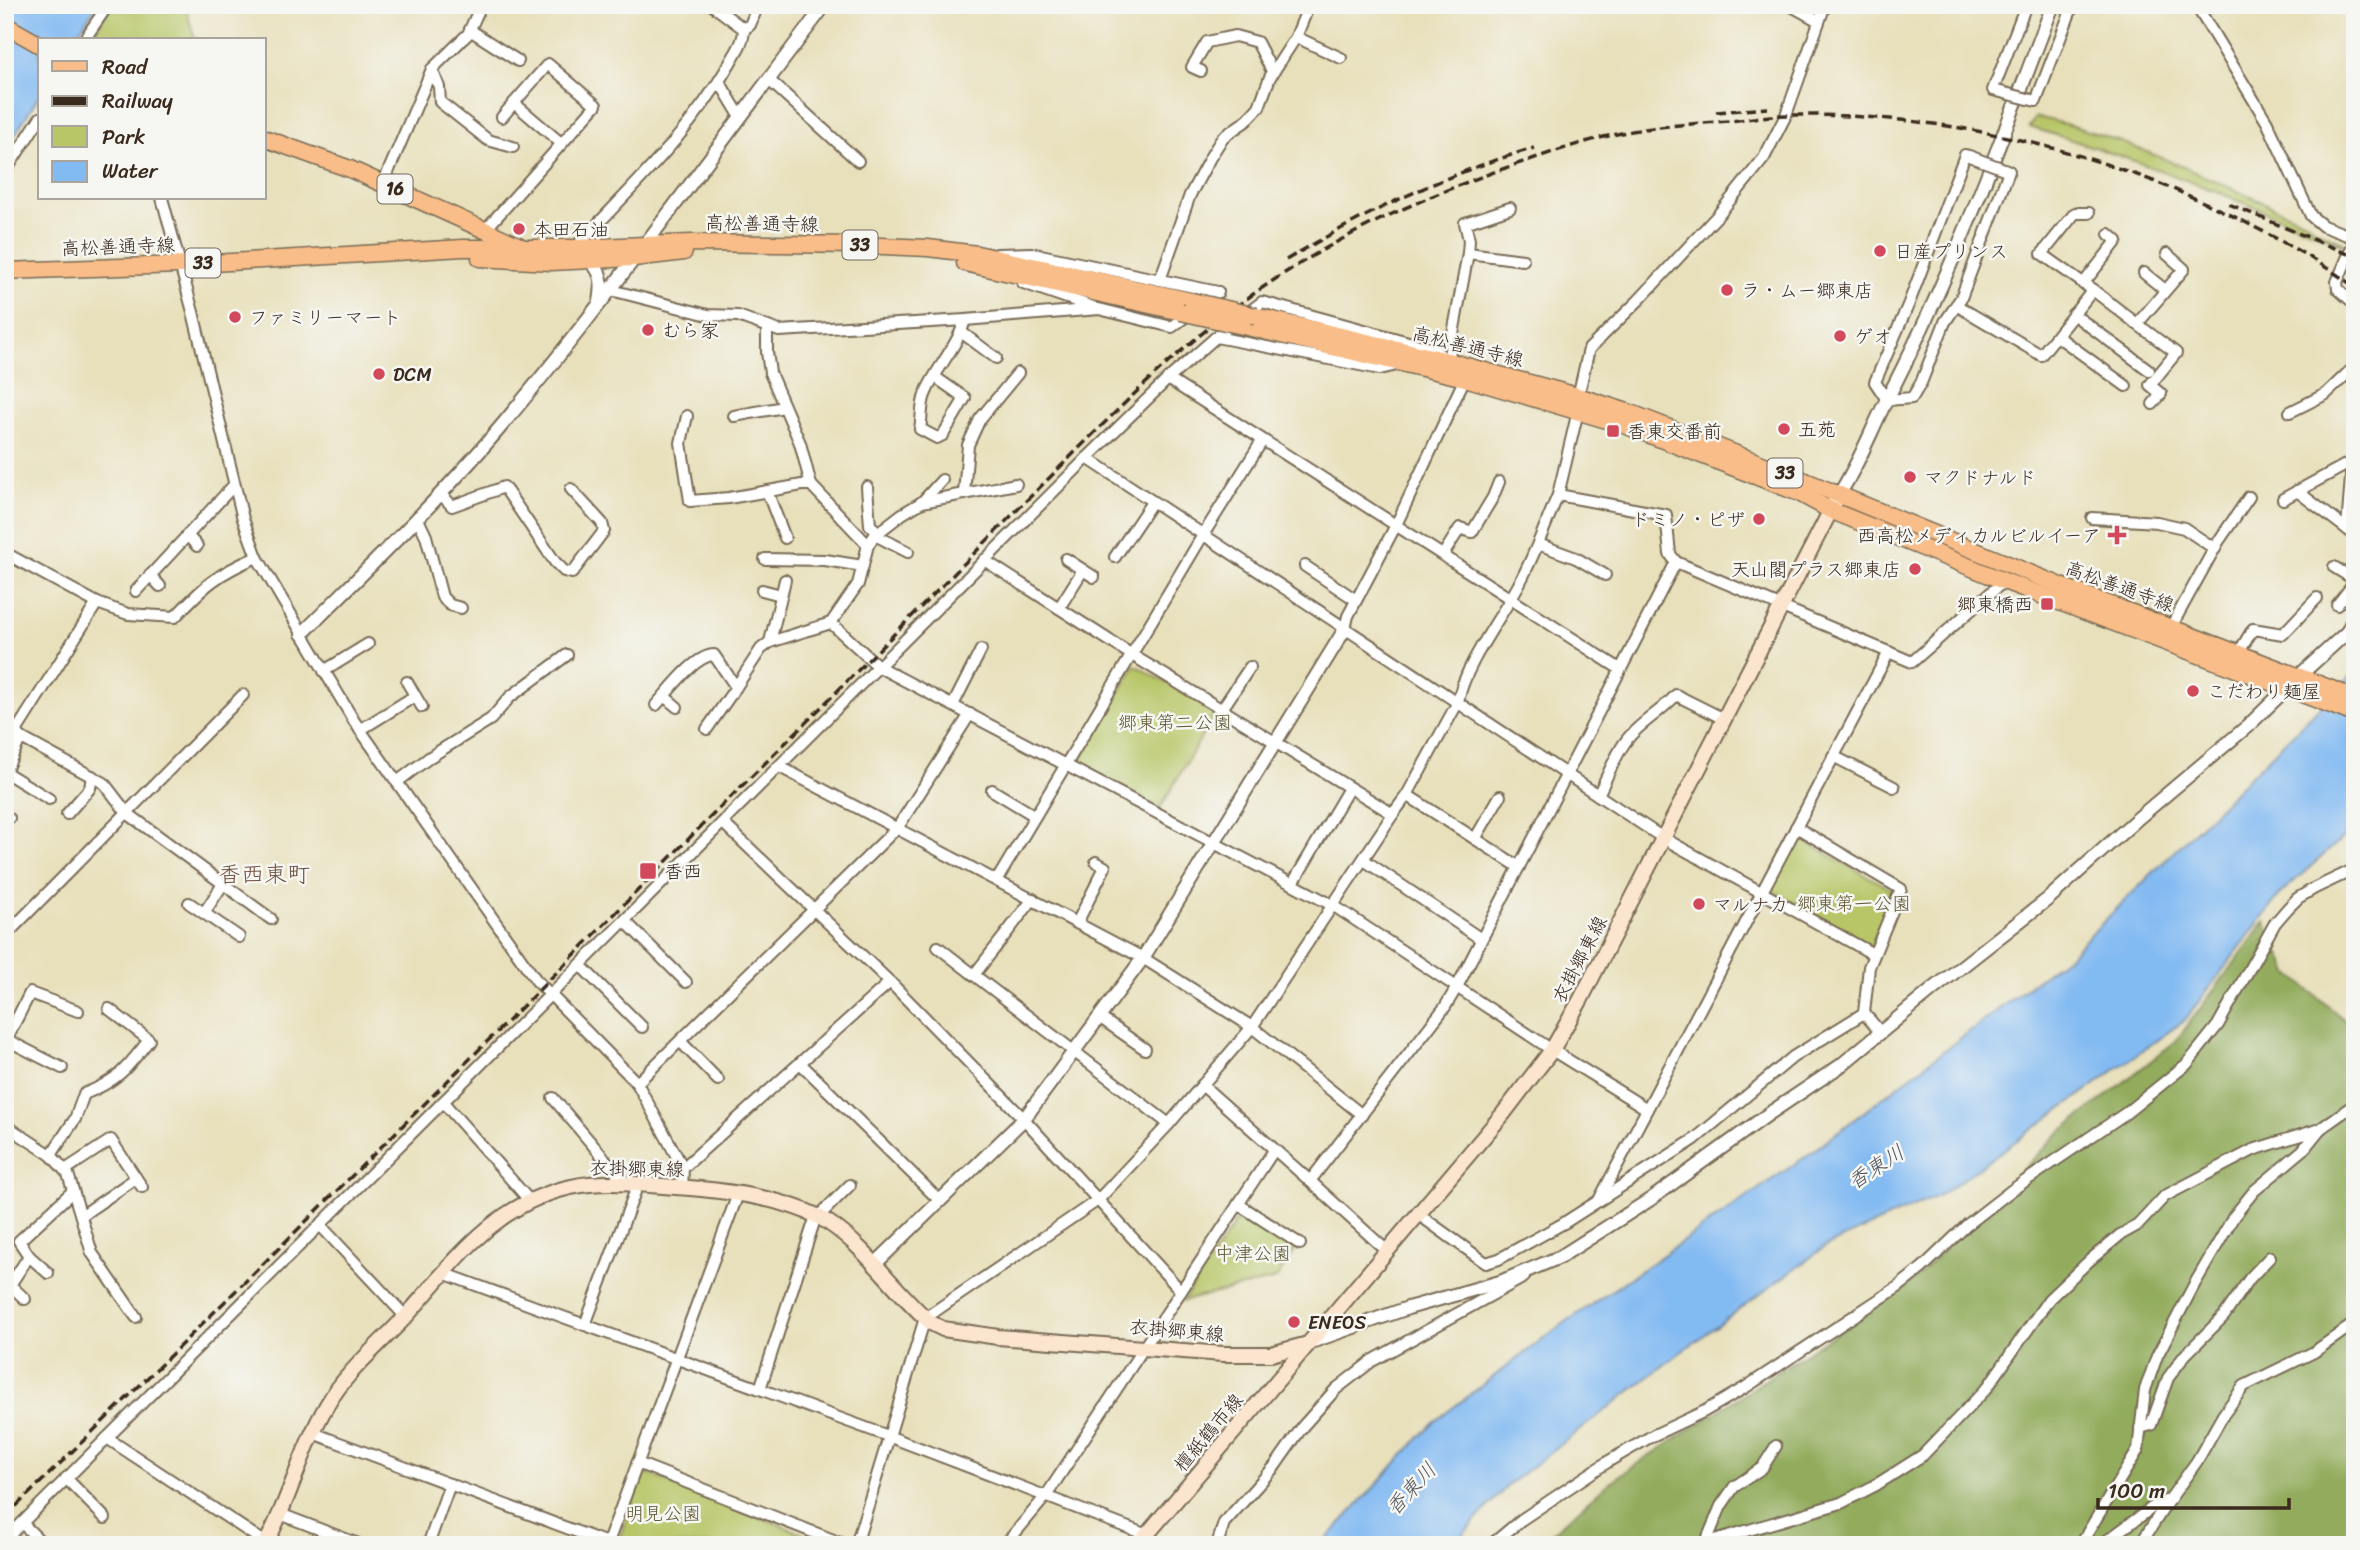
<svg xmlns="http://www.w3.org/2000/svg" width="2360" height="1550" font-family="Sriracha,'Klee One',sans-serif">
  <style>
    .green { fill: #b8c668; stroke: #7a7843; stroke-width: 2 }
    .forest { fill: #92ab5c; stroke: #666a3d; stroke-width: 2 }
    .water { fill: #82baf2; stroke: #5e7288; stroke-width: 2 }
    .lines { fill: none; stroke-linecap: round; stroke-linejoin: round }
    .minor-casing { stroke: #786a55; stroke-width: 14 }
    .tertiary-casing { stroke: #786a55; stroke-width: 16 }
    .secondary-casing { stroke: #786a55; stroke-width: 18 }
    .primary-casing { stroke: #786a55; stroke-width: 19 }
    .minor { stroke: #fff; stroke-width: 10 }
    .tertiary { stroke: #fff; stroke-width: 12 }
    .secondary { stroke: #fce5cf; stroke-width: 14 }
    .primary { stroke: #f8bd88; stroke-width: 16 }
    .rail { stroke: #3b2a1e; stroke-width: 3.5; stroke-dasharray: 10 5; stroke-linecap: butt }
    .minor-bridge-casing { stroke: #786a55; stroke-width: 14; stroke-linecap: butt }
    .primary-bridge-casing { stroke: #786a55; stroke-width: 19; stroke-linecap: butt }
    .minor-bridge { stroke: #fff; stroke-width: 10 }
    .primary-bridge { stroke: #f8bd88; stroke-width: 16 }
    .poi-dot { fill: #d1495b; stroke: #f6f6f2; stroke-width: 2.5 }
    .labels { text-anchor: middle; stroke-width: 5; stroke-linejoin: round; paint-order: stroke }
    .shield { fill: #f6f6f2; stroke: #73675e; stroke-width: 2 }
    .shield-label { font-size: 18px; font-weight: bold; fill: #3b2a1e }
    .street-label { font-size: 19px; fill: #3b2a1e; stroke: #f6f6f2 }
    .poi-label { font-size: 19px; fill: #3b2a1e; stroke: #f6f6f2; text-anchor: start }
    .park-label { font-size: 19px; fill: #605934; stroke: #f6f6f2 }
    .water-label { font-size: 21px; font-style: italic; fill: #50555e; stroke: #f6f6f2 }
    .quarter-label { font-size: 23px; fill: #72523f; stroke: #f6f6f2 }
  </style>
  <rect width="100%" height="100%" fill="#f6f6f2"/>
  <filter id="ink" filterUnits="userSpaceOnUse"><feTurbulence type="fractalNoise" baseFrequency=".0143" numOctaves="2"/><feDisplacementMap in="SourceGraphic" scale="14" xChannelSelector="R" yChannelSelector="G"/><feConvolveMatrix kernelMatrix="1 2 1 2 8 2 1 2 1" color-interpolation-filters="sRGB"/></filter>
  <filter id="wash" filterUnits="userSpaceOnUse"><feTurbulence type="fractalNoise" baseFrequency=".00686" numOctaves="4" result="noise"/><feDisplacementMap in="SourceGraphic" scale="28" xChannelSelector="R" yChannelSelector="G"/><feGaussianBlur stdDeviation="1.57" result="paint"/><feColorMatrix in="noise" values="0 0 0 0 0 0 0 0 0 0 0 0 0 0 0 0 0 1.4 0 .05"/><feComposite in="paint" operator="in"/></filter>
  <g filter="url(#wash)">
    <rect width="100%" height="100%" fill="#e8e0bb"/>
    <g class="green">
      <path d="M112,5H185L195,40H89Z"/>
      <path d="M2036,117C2130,137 2218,184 2306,221L2313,228L2345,243L2342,244C2239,199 2136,158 2029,127Z"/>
      <path d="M1135,665L1216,711L1160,809L1079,763Z"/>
      <path d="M1797,837L1894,891L1871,947L1770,889Z"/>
      <path d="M1244,1209L1298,1245L1276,1279L1183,1301Z"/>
      <path d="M643,1472L804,1534L801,1545H617Z"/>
    </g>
    <path class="forest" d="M2265,922L2289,973L2347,1022L2355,1014V1545H1538L1610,1482L1908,1286L2058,1134L2176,1041Z"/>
    <g class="water">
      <path d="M5,5H97L73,40H40V94L5,151Z"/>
      <path d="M2355,672V827L2281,893L2185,1020L1942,1194L1826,1246L1681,1352L1508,1485L1453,1545H1321L1433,1423L1553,1331L1805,1157L2071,954Z"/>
    </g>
  </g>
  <g filter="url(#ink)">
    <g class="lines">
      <g class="minor-casing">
        <g id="minor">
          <path d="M1790,5L1819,21"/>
          <path d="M2196,5L2267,122L2311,216L2323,226L2355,238"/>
          <path d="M744,29L750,25L758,5"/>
          <path d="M470,30L518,61"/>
          <path d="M1296,37L1341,58"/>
          <path d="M84,40L108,5"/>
          <path d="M432,69L439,87L440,102L488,140L513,147"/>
          <path d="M1201,71L1192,67L1207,42L1235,36L1257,42L1273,73"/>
          <path d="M768,79L858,161"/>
          <path d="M719,81L740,116"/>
          <path d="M1997,91L1993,90L2026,5"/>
          <path d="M2032,100L2036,101L2073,5"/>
          <path d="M502,117L514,103"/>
          <path d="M1969,156L1965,155L1909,303L1875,382L1887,400L1912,398L1921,383L1945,322L1961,298L2009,171L2004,169"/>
          <path d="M5,172L40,118"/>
          <path d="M383,184L432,69L468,34L481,5"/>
          <path d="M162,198L193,312L243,519L257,557L354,721L536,980L637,1083L683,1168L682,1187"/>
          <path d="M2089,213H2075L2042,254L2093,290"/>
          <path d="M486,229L596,105L548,64L514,103L562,144"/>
          <path d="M2355,240L2337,282L2338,289L2355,304"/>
          <path d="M575,248C630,189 690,133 730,63C736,52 744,42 744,29L712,5"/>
          <path d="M1468,253L1469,240L1465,223L1510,208"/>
          <path d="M997,254L1031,253L1218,292"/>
          <path d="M2144,273L2165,290"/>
          <path d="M1160,280L1190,195L1211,156L1223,137L1246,121L1259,107L1270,77L1296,37L1309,5"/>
          <path d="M1023,283L1093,307"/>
          <path d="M2083,284L2117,241L2109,234"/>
          <path d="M611,290L708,315L738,316L779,331L965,320L1099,309L1172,327L1218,292"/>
          <path d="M1956,305L2041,355L2093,290L2137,324L2184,269L2167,254"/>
          <path d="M2073,314L2149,370"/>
          <path d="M2137,324L2176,353L2150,385L2161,394L2153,404"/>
          <path d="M767,327V352L770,373L800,443L811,485"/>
          <path d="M961,332L996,358"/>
          <path d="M2057,336L2126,386"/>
          <path d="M1216,337L1380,369L1397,365"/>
          <path d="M1448,361L1468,253L1523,260"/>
          <path d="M935,377L965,398L943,435L937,438L920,429C922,419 921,405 925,395C935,369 957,348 965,320"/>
          <path d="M1168,379L1620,669"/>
          <path d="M2290,412L2326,394L2355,366"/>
          <path d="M687,416L681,443L690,501L729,498L802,485H811L868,545"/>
          <path d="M734,416L784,407"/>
          <path d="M2354,438L2347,529L2355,536"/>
          <path d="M1087,458L1663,838L1873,954"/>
          <path d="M942,480L922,502L902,514L875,535L868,545L858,584L831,623L879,667L1334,906L1552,1050L1647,1109"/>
          <path d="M867,487L870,525L878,532"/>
          <path d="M767,491L785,538"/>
          <path d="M2297,491L2347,529"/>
          <path d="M441,494L452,506L504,487L555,562L564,571L572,573L604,531L602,523L571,489"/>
          <path d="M964,494L968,445L980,419L1018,373"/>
          <path d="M2283,499L2353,461"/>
          <path d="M922,502L1016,484"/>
          <path d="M417,517L426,536L442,597L450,605L461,608"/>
          <path d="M2092,518L2157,522L2184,528L2215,549"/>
          <path d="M187,535L197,546"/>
          <path d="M875,535L908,552"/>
          <path d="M1538,544L1576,558L1605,575"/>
          <path d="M5,553L97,603"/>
          <path d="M1443,555L1460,528L1472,532L1493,497L1499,482"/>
          <path d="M1115,557L1152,502"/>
          <path d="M765,559L825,560L863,566"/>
          <path d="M1066,559L1094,577"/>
          <path d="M984,560L1132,655L1393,814"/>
          <path d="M1676,562L1912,662L2004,581"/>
          <path d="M1305,566L1356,600"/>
          <path d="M2334,567L2355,580"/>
          <path d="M150,575L160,586"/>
          <path d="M762,590L781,595"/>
          <path d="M136,591L234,485"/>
          <path d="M2337,605L2355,582"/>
          <path d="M1059,608L1083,570"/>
          <path d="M2171,627L2218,542L2249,497"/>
          <path d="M1345,629L1348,616L1396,525L1465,378"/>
          <path d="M2346,633L2355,612"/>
          <path d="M770,642L785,580"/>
          <path d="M2239,652L2253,629L2283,634L2317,598"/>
          <path d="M324,671L368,644"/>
          <path d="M407,682L422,707"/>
          <path d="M664,696L677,707"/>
          <path d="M656,705C669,691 695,655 714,655L736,687L761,649L770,642L831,623"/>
          <path d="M953,705L981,650"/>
          <path d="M1222,709L1250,667"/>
          <path d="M5,729L104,783L127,813L271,919"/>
          <path d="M707,729L736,687"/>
          <path d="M360,730L415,696"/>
          <path d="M15,733L97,603L128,614L175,617C205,585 217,574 257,557"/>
          <path d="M1833,756L1894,787"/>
          <path d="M780,767L1143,958L1252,1027L1362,1115"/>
          <path d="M5,772L49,799"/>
          <path d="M5,772L21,737"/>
          <path d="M397,782L430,757L491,719L510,697L567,655"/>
          <path d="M992,790L1035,816"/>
          <path d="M1407,795L1519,867"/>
          <path d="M1598,795C1607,778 1617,750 1630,736C1644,720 1662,711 1676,695L1724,719"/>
          <path d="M67,814L90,788L92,776"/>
          <path d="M5,815L9,818"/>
          <path d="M723,823L890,982L1024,1119L1181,1291"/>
          <path d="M1796,827L1901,889L1869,967L1864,1013L1880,1032"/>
          <path d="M1475,839L1500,796"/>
          <path d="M1364,860L1481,939"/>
          <path d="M997,880L1203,535L1262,441"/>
          <path d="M1293,883L1349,788"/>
          <path d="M1033,899L974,975L1169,1124"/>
          <path d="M189,903L239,937"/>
          <path d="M204,913L223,884"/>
          <path d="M625,921L686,982"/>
          <path d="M1077,923L1105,867L1096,862"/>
          <path d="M5,936L243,695"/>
          <path d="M938,947L974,975"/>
          <path d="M581,966L642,1027"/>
          <path d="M1099,1017L1145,1049"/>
          <path d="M7,1040L62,1068"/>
          <path d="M680,1041L718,1080"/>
          <path d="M5,1042L30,993L78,1011"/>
          <path d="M800,1063L940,1201"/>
          <path d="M637,1083L898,827L970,714"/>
          <path d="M1202,1085L1310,1181L1445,1007L1457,987L1676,562L1670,554L1666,515L1558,495L1578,411L1580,388L1589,349L1639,300L1718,215L1764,158L1786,115L1825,5"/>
          <path d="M553,1098L625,1183"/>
          <path d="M443,1102L529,1200"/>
          <path d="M5,1125L51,1155L68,1174L92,1253L136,1317"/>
          <path d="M51,1155L75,1119L84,1094C118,1081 127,1068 149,1040L109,1009"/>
          <path d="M683,1168L890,982"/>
          <path d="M65,1170L111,1140L142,1187"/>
          <path d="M1310,1181L1387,1251"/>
          <path d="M1600,1198L1889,652"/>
          <path d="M1238,1204L1300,1244"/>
          <path d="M1418,1214L1486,1263L1499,1259L1564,1223L1695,1139L1793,1057L1864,1013"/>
          <path d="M81,1216L136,1178"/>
          <path d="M818,1217L850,1185"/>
          <path d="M320,1225L406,1317"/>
          <path d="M48,1273L29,1256L19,1241L73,1191"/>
          <path d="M443,1273L888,1436L1147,1535"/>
          <path d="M25,1299L10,1285L29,1256"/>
          <path d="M585,1325L638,1184"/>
          <path d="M760,1389L816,1216"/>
          <path d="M2140,1428L2151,1425L2168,1378L2185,1355L2224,1316L2250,1278L2270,1257"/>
          <path d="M313,1433L607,1543"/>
          <path d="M107,1438L266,1543"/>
          <path d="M637,1463L846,1545"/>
          <path d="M66,1478L105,1518"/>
          <path d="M280,1514L361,1545"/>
          <path d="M22,1523L44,1545"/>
          <path d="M5,1540L1087,458L1168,379L1216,337L1262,302L1434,349L1443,357"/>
          <path d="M1706,1542L1721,1506L1734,1487L1762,1468L1776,1446"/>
          <path d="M428,1545L450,1484"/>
          <path d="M607,1545L738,1194"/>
          <path d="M856,1545L925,1318L1098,1200L1169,1124L1252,1027L1393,814L1407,795L1458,702C1464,666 1500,619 1518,586C1534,557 1545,525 1558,495"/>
          <path d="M1005,1545L1046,1496L1274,1150"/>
          <path d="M1217,1545L1224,1523L1275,1466L1303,1426L1336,1389L1372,1361L1524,1277"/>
          <path d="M1491,1545L1521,1520L1609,1461L1652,1436L1705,1411L1746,1387L1898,1287L1922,1268L1967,1225L2012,1190L2126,1113L2187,1064L2218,1025L2275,923L2288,908L2298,898L2315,888L2355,869"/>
          <path d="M1698,1545L1841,1503L1876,1485L1923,1455L1987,1388L2049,1299L2090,1260L2120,1235L2138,1225L2165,1196L2253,1150L2320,1129L2355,1104"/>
          <path d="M2080,1545L2138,1450L2145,1390L2157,1356L2194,1285L2234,1216L2254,1191L2303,1150L2320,1129"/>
          <path d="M2101,1545L2153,1507L2170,1499L2197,1461L2223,1415L2244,1386L2314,1352L2355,1323"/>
          <path d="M2140,1545L2168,1501"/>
        </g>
      </g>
      <g class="tertiary-casing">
        <g id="tertiary">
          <path d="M588,260C603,270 603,285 600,302"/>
          <path d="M1838,496C1858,466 1870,433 1886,401C1952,275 2002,138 2053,5"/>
          <path d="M302,634C370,566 441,498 503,424C616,289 718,145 825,5"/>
          <path d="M2300,675L2355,625"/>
          <path d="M874,1265L1024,1119L1143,958L1345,629"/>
          <path d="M1308,1343L1408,1308L1500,1282L1560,1257L1651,1199L1770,1113L1840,1066L1932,990L2048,899L2136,820L2249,725L2288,687"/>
        </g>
      </g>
      <g class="secondary-casing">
        <g id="secondary">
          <path d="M265,1545C290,1500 301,1449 327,1405C348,1369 381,1344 408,1314C457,1259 494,1204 571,1187C605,1179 641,1185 676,1187C722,1190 790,1198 829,1223C867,1248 896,1293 931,1323L943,1329L998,1337L1223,1354H1271L1308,1344"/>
          <path d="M1138,1545L1503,1114L1552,1050L1581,999L1838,496"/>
        </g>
      </g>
      <g class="primary-casing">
        <g id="primary">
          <path d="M5,25L40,45"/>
          <path d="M264,138L350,169L520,246"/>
          <path d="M480,258L551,262L634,258L684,252"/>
          <path d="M965,263L1181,312"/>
          <path d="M5,271L179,265L463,248H575L691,243L860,245L928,248L977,254L1192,301"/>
          <path d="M1256,316L1448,361L1581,397L1631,413L1803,480L2061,586L2355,698"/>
          <path d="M1243,326L1465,378L1627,426L1799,493L1830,510L2004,581L2355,714"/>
        </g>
      </g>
      <use href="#minor" class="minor"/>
      <use href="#tertiary" class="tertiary"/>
      <use href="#secondary" class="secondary"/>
      <use href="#primary" class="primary"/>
      <g class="rail">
        <path d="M1716,112L1768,108"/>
        <path d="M2229,204L2355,257"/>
        <path d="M1286,260C1369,211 1442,175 1534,148"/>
        <path d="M5,1517C184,1343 361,1167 538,991C608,922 675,851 745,783C839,690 932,596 1025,502C1094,434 1162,361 1241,303C1328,239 1426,194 1529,160C1556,151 1585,141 1613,135C1651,126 1691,124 1730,121C1749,119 1769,115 1788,115C1947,113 2099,149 2241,220C2280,240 2319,261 2355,287"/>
      </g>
      <g class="minor-bridge-casing">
        <g id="minor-bridge">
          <path d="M1997,91L2032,100"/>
          <path d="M1969,156L2004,169"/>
        </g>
      </g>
      <g class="primary-bridge-casing">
        <g id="primary-bridge">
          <path d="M1192,301L1256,316"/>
          <path d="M1181,312L1243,326"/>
        </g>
      </g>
      <use href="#minor-bridge" class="minor-bridge"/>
      <use href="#primary-bridge" class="primary-bridge"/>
    </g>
  </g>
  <g class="poi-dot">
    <circle cx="519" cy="229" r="7"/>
    <circle cx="1880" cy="251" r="7"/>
    <circle cx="1727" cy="290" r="7"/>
    <circle cx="235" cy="317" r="7"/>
    <circle cx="648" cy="330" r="7"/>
    <circle cx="1840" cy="336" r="7"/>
    <circle cx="379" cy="374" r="7"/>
    <circle cx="1784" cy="429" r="7"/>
    <rect x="1606" y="424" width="14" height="14" rx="3.5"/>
    <circle cx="1910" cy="477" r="7"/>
    <circle cx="1759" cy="519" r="7"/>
    <path d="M2113.5 524.5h7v7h7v7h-7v7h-7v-7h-7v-7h7z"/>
    <circle cx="1915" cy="569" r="7"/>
    <rect x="2040" y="597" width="14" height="14" rx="3.5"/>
    <circle cx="2193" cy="691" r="7"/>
    <rect x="639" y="862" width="18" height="18" rx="3.5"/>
    <circle cx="1699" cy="904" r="7"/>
    <circle cx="1294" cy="1322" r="7"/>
  </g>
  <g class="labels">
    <g class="shield">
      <rect x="377.5" y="174.5" width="35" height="29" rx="5"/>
      <rect x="842.5" y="230.5" width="35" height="29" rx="5"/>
      <rect x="185.5" y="248.5" width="35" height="29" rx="5"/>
      <rect x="1767.5" y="458.5" width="35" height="29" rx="5"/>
    </g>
    <g class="shield-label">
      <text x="395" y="195">16</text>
      <text x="860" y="251">33</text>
      <text x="203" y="269">33</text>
      <text x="1785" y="479">33</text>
    </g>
    <g class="street-label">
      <text transform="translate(762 223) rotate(1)" y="7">高松善通寺線</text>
      <text transform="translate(118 246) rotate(-2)" y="7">高松善通寺線</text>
      <text transform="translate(1468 346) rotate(14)" y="7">高松善通寺線</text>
      <text transform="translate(2120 586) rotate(20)" y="7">高松善通寺線</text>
      <text transform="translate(1579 959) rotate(-62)" y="7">衣掛郷東線</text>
      <text transform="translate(637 1168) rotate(1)" y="7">衣掛郷東線</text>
      <text transform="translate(1177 1330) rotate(5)" y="7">衣掛郷東線</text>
      <text transform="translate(1208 1432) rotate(-50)" y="7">檀紙鶴市線</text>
    </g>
    <g class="poi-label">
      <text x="533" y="236">本田石油</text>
      <text x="1894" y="258">日産プリンス</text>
      <text x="1741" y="297">ラ・ムー郷東店</text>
      <text x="249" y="324">ファミリーマート</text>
      <text x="662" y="337">むら家</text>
      <text x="1854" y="343">ゲオ</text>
      <text x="393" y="381">DCM</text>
      <text x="1798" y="436">五苑</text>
      <text x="1627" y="438">香東交番前</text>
      <text x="1924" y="484">マクドナルド</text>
      <text x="1745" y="526" text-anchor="end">ドミノ・ピザ</text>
      <text x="2101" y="542" text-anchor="end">西高松メディカルビルイーア</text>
      <text x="1901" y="576" text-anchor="end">天山閣プラス郷東店</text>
      <text x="2033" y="611" text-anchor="end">郷東橋西</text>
      <text x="2207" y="698">こだわり麺屋</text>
      <text x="664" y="878">香西</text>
      <text x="1713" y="911">マルナカ</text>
      <text x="1308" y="1329">ENEOS</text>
    </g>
    <g class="park-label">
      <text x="1175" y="729">郷東第二公園</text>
      <text x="1854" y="910">郷東第一公園</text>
      <text x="1253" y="1260">中津公園</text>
      <text x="663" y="1520">明見公園</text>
    </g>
    <g class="water-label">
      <text transform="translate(1876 1167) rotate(-33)" y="7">香東川</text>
      <text transform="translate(1411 1489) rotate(-47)" y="7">香東川</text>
    </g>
    <g class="quarter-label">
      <text x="264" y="882">香西東町</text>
    </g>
  </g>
  <rect width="2360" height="1550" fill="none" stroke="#f6f6f2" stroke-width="28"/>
  <rect x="38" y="38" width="228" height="161" fill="#f6f6f2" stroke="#aba49d" stroke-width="2"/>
  <rect x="52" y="61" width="35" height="10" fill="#f8bd88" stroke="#aba49d" stroke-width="2"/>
  <text x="102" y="74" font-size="21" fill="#3b2a1e">Road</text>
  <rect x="52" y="96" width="35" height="10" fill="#3b2a1e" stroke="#aba49d" stroke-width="2"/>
  <text x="102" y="108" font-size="21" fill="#3b2a1e">Railway</text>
  <rect x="52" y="126" width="35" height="21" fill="#b8c668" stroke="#aba49d" stroke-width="2"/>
  <text x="102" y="144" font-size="21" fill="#3b2a1e">Park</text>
  <rect x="52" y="161" width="35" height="21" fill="#82baf2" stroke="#aba49d" stroke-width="2"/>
  <text x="102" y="178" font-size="21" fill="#3b2a1e">Water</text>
  <path d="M2098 1498v10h191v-10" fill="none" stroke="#3b2a1e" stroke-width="3.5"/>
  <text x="2108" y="1498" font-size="21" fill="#3b2a1e" stroke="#f6f6f2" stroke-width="5" paint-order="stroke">100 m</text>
</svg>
